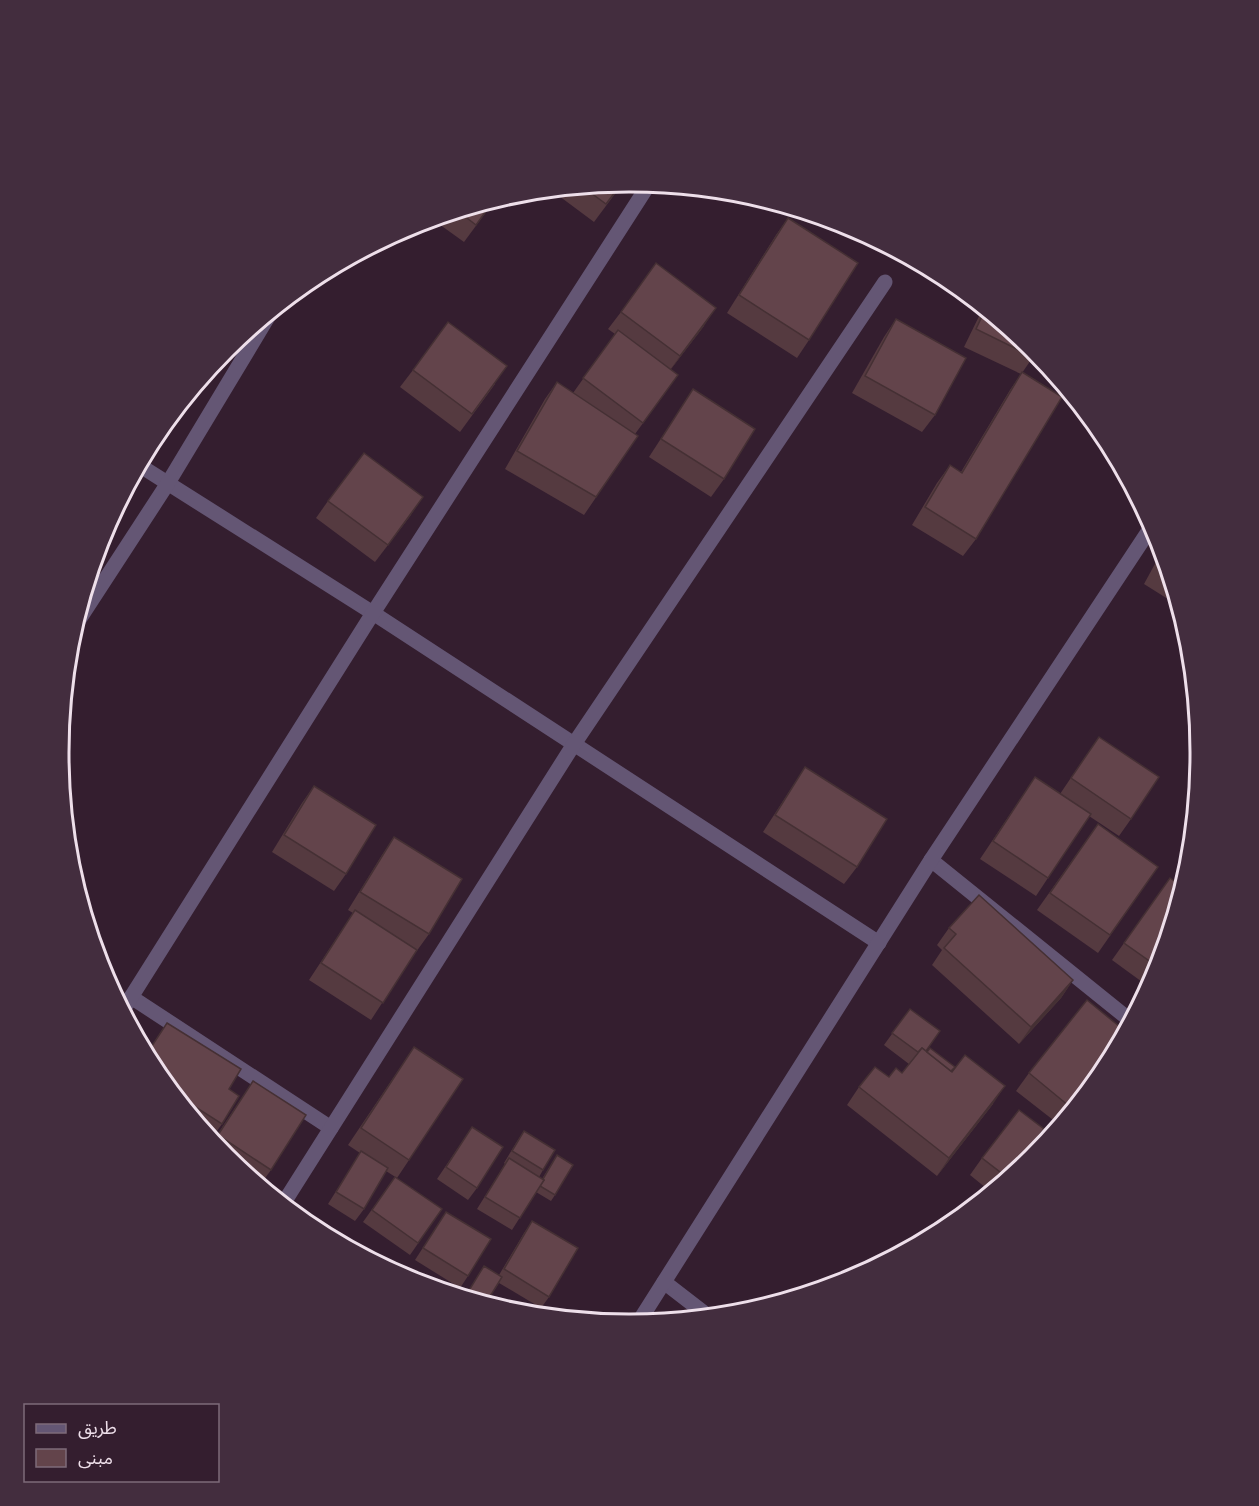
<svg xmlns="http://www.w3.org/2000/svg" width="1259" height="1506" font-family="'Exo 2','Noto Sans Arabic',sans-serif">
  <style>
    .lines { fill: none; stroke-linecap: round; stroke-linejoin: round }
    .minor { stroke: #645674; stroke-width: 15 }
    .wall { fill: #553a40 }
    .shaded-wall { fill: #453034 }
    .building { fill: #63444b; stroke: #453034; stroke-width: 1.5 }
    .rim { fill: none; stroke: #eedfea; stroke-width: 3 }
  </style>
  <rect width="100%" height="100%" fill="#341e2f"/>
  <g class="lines">
    <g class="minor">
      <path d="M139,465L373,613L879,943"/>
      <path d="M73,629L168,483L271,312"/>
      <path d="M931,860L1131,1021"/>
      <path d="M131,997L331,1128"/>
      <path d="M123,1010L373,613L649,184"/>
      <path d="M283,1204L574,744L885,282"/>
      <path d="M664,1282L708,1316"/>
      <path d="M638,1323L931,860L1152,526"/>
    </g>
  </g>
  <g class="wall">
    <path d="M623,183L594,222L551,190Z"/>
    <path d="M495,200L464,242L432,219Z"/>
    <path d="M788,218L809,340L797,358L727,313L776,235Z"/>
    <path d="M949,280L972,299L946,286Z"/>
    <path d="M983,308L1034,349L1033,357L1022,373L976,539L963,556L912,525L937,483L950,465L961,472L1010,390L1021,374L964,347Z"/>
    <path d="M621,312L704,326L671,369L666,392L635,434L638,436L584,515L505,469L545,399L557,382L573,393L615,334L608,329Z"/>
    <path d="M896,319L935,415L922,432L852,393L884,337Z"/>
    <path d="M413,370L495,384L460,432L400,387Z"/>
    <path d="M693,389L724,479L711,497L649,457Z"/>
    <path d="M328,501L411,515L375,562L316,518Z"/>
    <path d="M1162,551L1179,606L1144,584Z"/>
    <path d="M1087,754L1131,819L1119,836L1089,816L1036,896L980,859L1035,777L1060,794Z"/>
    <path d="M805,767L857,867L844,884L763,832Z"/>
    <path d="M314,786L346,874L334,891L272,852L302,803Z"/>
    <path d="M1098,824L1158,867L1098,953L1037,910Z"/>
    <path d="M394,837L429,934L416,952V951L371,1020L309,980L353,913L348,910L382,855Z"/>
    <path d="M1170,878L1183,887L1157,972L1149,987L1112,960Z"/>
    <path d="M949,928L1073,980L1061,998L1019,1044L932,965L942,950L937,945Z"/>
    <path d="M910,1009L926,1051L993,1104L937,1176L847,1105L859,1087L902,1073L909,1064L884,1045Z"/>
    <path d="M167,1023L229,1089L222,1124L211,1139L155,1070L146,1054Z"/>
    <path d="M1125,1031L1057,1123L1016,1091L1029,1073Z"/>
    <path d="M414,1047L409,1160L397,1178L386,1171L364,1209L355,1221L328,1204L360,1153L348,1145Z"/>
    <path d="M253,1081L271,1170L260,1185L226,1157L213,1141Z"/>
    <path d="M472,1127L477,1188L468,1200L437,1179Z"/>
    <path d="M524,1131L543,1170L539,1177L542,1179L557,1155L555,1195L551,1201L536,1192L512,1230L477,1209L505,1164L504,1163L516,1143Z"/>
    <path d="M1031,1148L1033,1157L991,1192L970,1175L982,1158Z"/>
    <path d="M395,1177L442,1209L410,1255L363,1222Z"/>
    <path d="M446,1212L468,1276L460,1288L415,1260Z"/>
    <path d="M532,1221L549,1297L541,1308L499,1283L486,1303L465,1297L480,1272L499,1275L524,1233Z"/>
  </g>
  <g class="shaded-wall">
    <path d="M716,308L704,326L668,373L680,356Z"/>
    <path d="M192,390L198,391L190,403L183,402Z"/>
    <path d="M423,497L411,515L375,562L388,545Z"/>
    <path d="M1073,980L1061,998L1019,1044L1031,1027Z"/>
    <path d="M1120,1041L1115,1050L1057,1123L1069,1106Z"/>
    <path d="M1005,1086L993,1104L937,1176L949,1158Z"/>
  </g>
  <g class="building">
    <path d="M622,183L606,204L583,187Z"/>
    <path d="M494,200L476,225L458,211Z"/>
    <path d="M788,218L858,263L809,340L739,295Z"/>
    <path d="M656,263L716,308L680,356L621,312Z"/>
    <path d="M985,310L1034,349L1036,352L1033,357L976,329Z"/>
    <path d="M896,319L966,358L935,415L865,376Z"/>
    <path d="M448,322L507,366L472,414L413,370Z"/>
    <path d="M618,330L678,375L643,423L583,378Z"/>
    <path d="M1022,372L1062,397L976,539L925,507L950,465L962,473Z"/>
    <path d="M200,381L198,391L192,390Z"/>
    <path d="M557,382L638,436L596,497L517,451Z"/>
    <path d="M693,389L755,429L724,479L661,439Z"/>
    <path d="M364,453L423,497L388,545L328,501Z"/>
    <path d="M1163,555L1167,566L1160,561Z"/>
    <path d="M1099,737L1159,777L1131,819L1071,778Z"/>
    <path d="M805,767L887,819L857,867L775,815Z"/>
    <path d="M1035,777L1091,814L1048,878L993,841Z"/>
    <path d="M314,786L376,825L346,874L284,835Z"/>
    <path d="M1098,824L1158,867L1110,935L1050,893Z"/>
    <path d="M394,837L462,879L429,934L360,892Z"/>
    <path d="M1170,878L1183,887L1158,967L1124,943Z"/>
    <path d="M979,895L1073,980L1031,1027L944,948L956,934L949,928Z"/>
    <path d="M355,910L417,950L383,1003L321,963Z"/>
    <path d="M1087,1000L1125,1031L1120,1041L1069,1106L1029,1073Z"/>
    <path d="M910,1009L940,1031L926,1051L922,1048L918,1052L892,1033Z"/>
    <path d="M167,1023L241,1069L229,1089L239,1096L222,1124L175,1094L155,1070L146,1055Z"/>
    <path d="M414,1047L463,1079L409,1160L361,1128Z"/>
    <path d="M922,1048L952,1072L965,1055L1005,1086L949,1158L859,1087L875,1067L889,1077L896,1068L902,1073Z"/>
    <path d="M930,1048L955,1067L951,1071L927,1052Z"/>
    <path d="M253,1081L306,1115L271,1170L218,1135Z"/>
    <path d="M1019,1110L1044,1129L1030,1147L1037,1152L1033,1157L1008,1178L982,1158Z"/>
    <path d="M472,1127L503,1147L477,1188L446,1167Z"/>
    <path d="M524,1131L555,1150L543,1170L512,1151Z"/>
    <path d="M361,1151L388,1168L364,1209L336,1192Z"/>
    <path d="M223,1153L262,1179L259,1184L226,1157Z"/>
    <path d="M557,1155L573,1165L555,1195L540,1186L544,1180L543,1179Z"/>
    <path d="M509,1158L544,1180L520,1218L485,1197Z"/>
    <path d="M395,1177L442,1209L418,1243L372,1210Z"/>
    <path d="M446,1212L491,1239L468,1276L423,1248Z"/>
    <path d="M532,1221L578,1248L549,1297L504,1269Z"/>
    <path d="M484,1266L502,1277L486,1303L468,1292Z"/>
  </g>
  <path d="M0 0H1259V1506H0ZM629 192H630A560 560 0 0 1 1190 752V754A560 560 0 0 1 630 1314H629A560 560 0 0 1 69 754V752A560 560 0 0 1 629 192Z" fill="#432d3e" fill-rule="evenodd"/>
  <path class="rim" d="M629 192H630A560 560 0 0 1 1190 752V754A560 560 0 0 1 630 1314H629A560 560 0 0 1 69 754V752A560 560 0 0 1 629 192Z"/>
  <rect x="24" y="1404" width="195" height="78" fill="#341e2f" stroke="#7e6b7a" stroke-width="1.5"/>
  <rect x="36" y="1424" width="30" height="9" fill="#645674" stroke="#7e6b7a" stroke-width="1.5"/>
  <text x="78" y="1434" font-size="18" fill="#eedfea">طريق</text>
  <rect x="36" y="1449" width="30" height="18" fill="#63444b" stroke="#7e6b7a" stroke-width="1.5"/>
  <text x="78" y="1464" font-size="18" fill="#eedfea">مبنى</text>
</svg>
